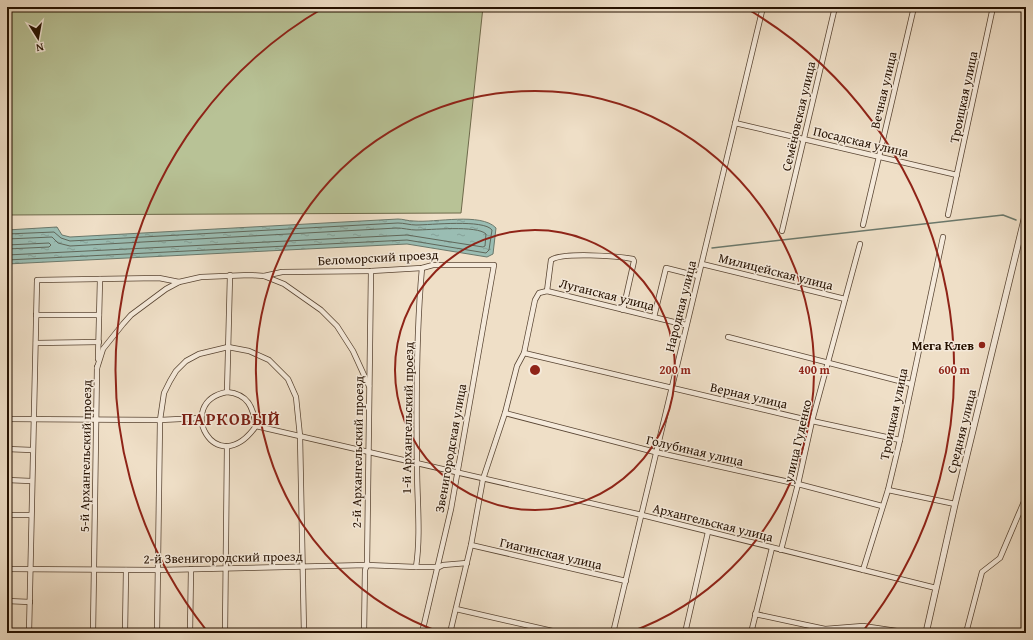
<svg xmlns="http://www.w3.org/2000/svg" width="1033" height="640" font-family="'Gentium Book Plus',serif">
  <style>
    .green { fill: #b8c296; stroke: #6e6a4b }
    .water { fill: url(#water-ripples); stroke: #6b786b }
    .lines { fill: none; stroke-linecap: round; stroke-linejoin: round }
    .shore { stroke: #60675a; stroke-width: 1 }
    .stream { stroke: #6b786b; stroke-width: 1.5 }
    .minor-casing { stroke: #584432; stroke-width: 6 }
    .tertiary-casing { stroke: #584432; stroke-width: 7 }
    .minor { stroke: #f5eadb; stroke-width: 4.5 }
    .tertiary { stroke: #f5eadb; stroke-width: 5.5 }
    .ring { fill: none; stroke: #8f2418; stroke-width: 2 }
    .poi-dot { fill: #8f2418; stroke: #f5eadb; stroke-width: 1.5 }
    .labels { text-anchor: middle; stroke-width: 3; stroke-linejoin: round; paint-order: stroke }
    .street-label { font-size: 13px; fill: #251100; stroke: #f5eadb }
    .poi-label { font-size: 13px; font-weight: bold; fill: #251100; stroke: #f5eadb; text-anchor: end }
    .district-label { font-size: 17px; font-weight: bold; letter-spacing: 1px; fill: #7a1f14; stroke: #f5eadb }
    .centre { fill: #8f2418; stroke: #f5eadb; stroke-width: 2 }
    .ring-label { font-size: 12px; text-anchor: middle; font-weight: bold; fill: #8f2418; stroke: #f5eadb; stroke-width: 3; stroke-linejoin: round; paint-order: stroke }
  </style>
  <defs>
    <pattern id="water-ripples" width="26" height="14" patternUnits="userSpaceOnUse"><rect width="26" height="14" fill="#9abdb3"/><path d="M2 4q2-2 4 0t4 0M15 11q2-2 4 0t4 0" fill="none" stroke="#85a198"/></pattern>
  </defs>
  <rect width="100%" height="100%" fill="#efdfc7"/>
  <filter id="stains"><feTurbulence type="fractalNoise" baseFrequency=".005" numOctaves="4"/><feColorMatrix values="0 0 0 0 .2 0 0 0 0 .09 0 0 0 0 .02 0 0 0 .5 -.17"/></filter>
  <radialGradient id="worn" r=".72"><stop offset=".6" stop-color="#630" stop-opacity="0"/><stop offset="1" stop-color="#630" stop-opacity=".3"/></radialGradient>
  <path class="green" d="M7,7H483L461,213L7,215Z"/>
  <path class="water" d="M398,219C403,219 408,221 414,221C435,223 481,212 496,228L493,254L487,257L407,244L7,264V230L57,227L62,235L70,237Z"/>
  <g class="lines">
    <g class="shore">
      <path d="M7,234L54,232L61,238L70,241L398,223C404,223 410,225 416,225C430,225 484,219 492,230L489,250L486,253L407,240L7,260"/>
      <path d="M7,239L52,237L58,243L70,246L397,228C403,228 410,230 416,230C430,230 477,225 486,234L485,246L483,247L407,235L7,255"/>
      <path d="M7,245L49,243L51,245L49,247L7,249"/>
    </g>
    <path class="stream" d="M712,248L1003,215L1016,220"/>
    <g class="minor-casing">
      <g id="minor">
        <path d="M735,123L957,175"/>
        <path d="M948,215L993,7"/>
        <path d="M863,225L914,7"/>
        <path d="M782,231L835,7"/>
        <path d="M702,264L845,299"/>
        <path d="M264,276L282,272L371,271L422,268L433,265H494L451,509L422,633"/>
        <path d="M547,291L686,325"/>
        <path d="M36,315H99"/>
        <path d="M654,317L666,268L698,276"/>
        <path d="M728,337L911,384"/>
        <path d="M36,343L99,342"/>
        <path d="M524,353L812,421L900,440"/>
        <path d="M98,359L100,279"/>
        <path d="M97,368L103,349L123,324L131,315L166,289L179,282L201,277L250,275L264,276L284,284L321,310L337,326L353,351L369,386"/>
        <path d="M227,392C248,394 253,407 256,426C216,483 173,402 227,392Z"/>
        <path d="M227,392L230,275"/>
        <path d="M505,413L655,452L798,484L882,506"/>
        <path d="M7,419L160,420L201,418"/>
        <path d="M256,426L642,515L936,588"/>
        <path d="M7,449L32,450"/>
        <path d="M7,480L31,481"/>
        <path d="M888,490L955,504"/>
        <path d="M7,515H31"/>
        <path d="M471,545L626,581"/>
        <path d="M781,550L798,484L812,421L860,244"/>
        <path d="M416,567C421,535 417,500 417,467C416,401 416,334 422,268"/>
        <path d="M7,569L158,570L367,565L416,567H439L443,565L467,563"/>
        <path d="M863,570L888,490L900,440L943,237"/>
        <path d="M7,601L30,602"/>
        <path d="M456,609L561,633"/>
        <path d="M755,614L825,629L863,626L910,633"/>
        <path d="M29,633L37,280L159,278L179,282"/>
        <path d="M93,633L97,367"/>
        <path d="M125,633L126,570"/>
        <path d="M157,633L160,420L164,393L170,381L176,371L186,361L199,354L228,347L249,351L269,360L288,379L296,397L300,436L304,633"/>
        <path d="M190,633L191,569"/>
        <path d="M225,633L227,446"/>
        <path d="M364,633L365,570L367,565L371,271"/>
        <path d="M450,633L471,545L483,479L505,413L517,366L524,353L535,300L539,293L547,291L551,260C562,252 618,256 633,259L634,261L623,310"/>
        <path d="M613,633L763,7"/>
        <path d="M685,633L708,532"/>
        <path d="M751,633L772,548"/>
        <path d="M966,633L982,572L1000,558L1026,497"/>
      </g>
    </g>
    <g class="tertiary-casing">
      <path id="tertiary" d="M926,633L955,504L1026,212"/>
    </g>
    <use href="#minor" class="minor"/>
    <use href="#tertiary" class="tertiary"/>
  </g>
  <g class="ring">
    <circle cx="535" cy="370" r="140"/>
    <path d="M442 633A279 279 0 1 1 628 633"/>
    <path d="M207 631A419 419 0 0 1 325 7M744 7A419 419 0 0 1 863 631"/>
  </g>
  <circle class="poi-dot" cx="982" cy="345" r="4"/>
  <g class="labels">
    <g class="street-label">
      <text transform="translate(883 90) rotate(-77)" y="5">Вечная улица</text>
      <text transform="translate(963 97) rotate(-78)" y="5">Троицкая улица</text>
      <text transform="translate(798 116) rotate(-77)" y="5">Семёновская улица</text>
      <text transform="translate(861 141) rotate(13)" y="5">Посадская улица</text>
      <text transform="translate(378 257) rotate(-3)" y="5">Беломорский проезд</text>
      <text transform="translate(776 271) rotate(14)" y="5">Милицейская улица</text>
      <text transform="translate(607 294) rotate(14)" y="5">Луганская улица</text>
      <text transform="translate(680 306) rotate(-76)" y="5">Народная улица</text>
      <text transform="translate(749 395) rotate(13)" y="5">Верная улица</text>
      <text transform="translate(893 414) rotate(-78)" y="5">Троицкая улица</text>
      <text transform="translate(407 418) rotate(-89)" y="5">1-й Архангельский проезд</text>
      <text transform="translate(961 431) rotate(-76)" y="5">Средняя улица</text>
      <text transform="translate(797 441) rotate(-77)" y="5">улица Гуденко</text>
      <text transform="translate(450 448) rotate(-80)" y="5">Звенигородская улица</text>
      <text transform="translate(695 450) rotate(13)" y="5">Голубиная улица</text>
      <text transform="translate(357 452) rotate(-89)" y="5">2-й Архангельский проезд</text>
      <text transform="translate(85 456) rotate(-89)" y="5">5-й Архангельский проезд</text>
      <text transform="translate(713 522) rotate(14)" y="5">Архангельская улица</text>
      <text transform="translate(551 553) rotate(13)" y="5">Гиагинская улица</text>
      <text transform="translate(223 557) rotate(-1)" y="5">2-й Звенигородский проезд</text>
    </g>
    <g class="poi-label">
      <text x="974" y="350">Мега Клев</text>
    </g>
    <g class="district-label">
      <text x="231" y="425">ПАРКОВЫЙ</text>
    </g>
  </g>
  <circle cx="535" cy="370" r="6" class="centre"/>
  <g class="ring-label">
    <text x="675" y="374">200 m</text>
    <text x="814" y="374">400 m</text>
    <text x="954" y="374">600 m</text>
  </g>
  <rect width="1033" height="640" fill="none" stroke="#efdfc7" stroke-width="24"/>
  <rect x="8" y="8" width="1017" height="624" fill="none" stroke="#251100" stroke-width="2"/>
  <rect x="12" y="12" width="1009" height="616" fill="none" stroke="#251100"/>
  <g transform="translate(38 38) rotate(169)" stroke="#f5eadb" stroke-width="3" paint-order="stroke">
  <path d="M0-3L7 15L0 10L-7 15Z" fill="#251100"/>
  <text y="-6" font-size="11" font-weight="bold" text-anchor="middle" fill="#251100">N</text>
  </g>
  <rect width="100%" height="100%" filter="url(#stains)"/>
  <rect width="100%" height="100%" fill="url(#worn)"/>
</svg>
